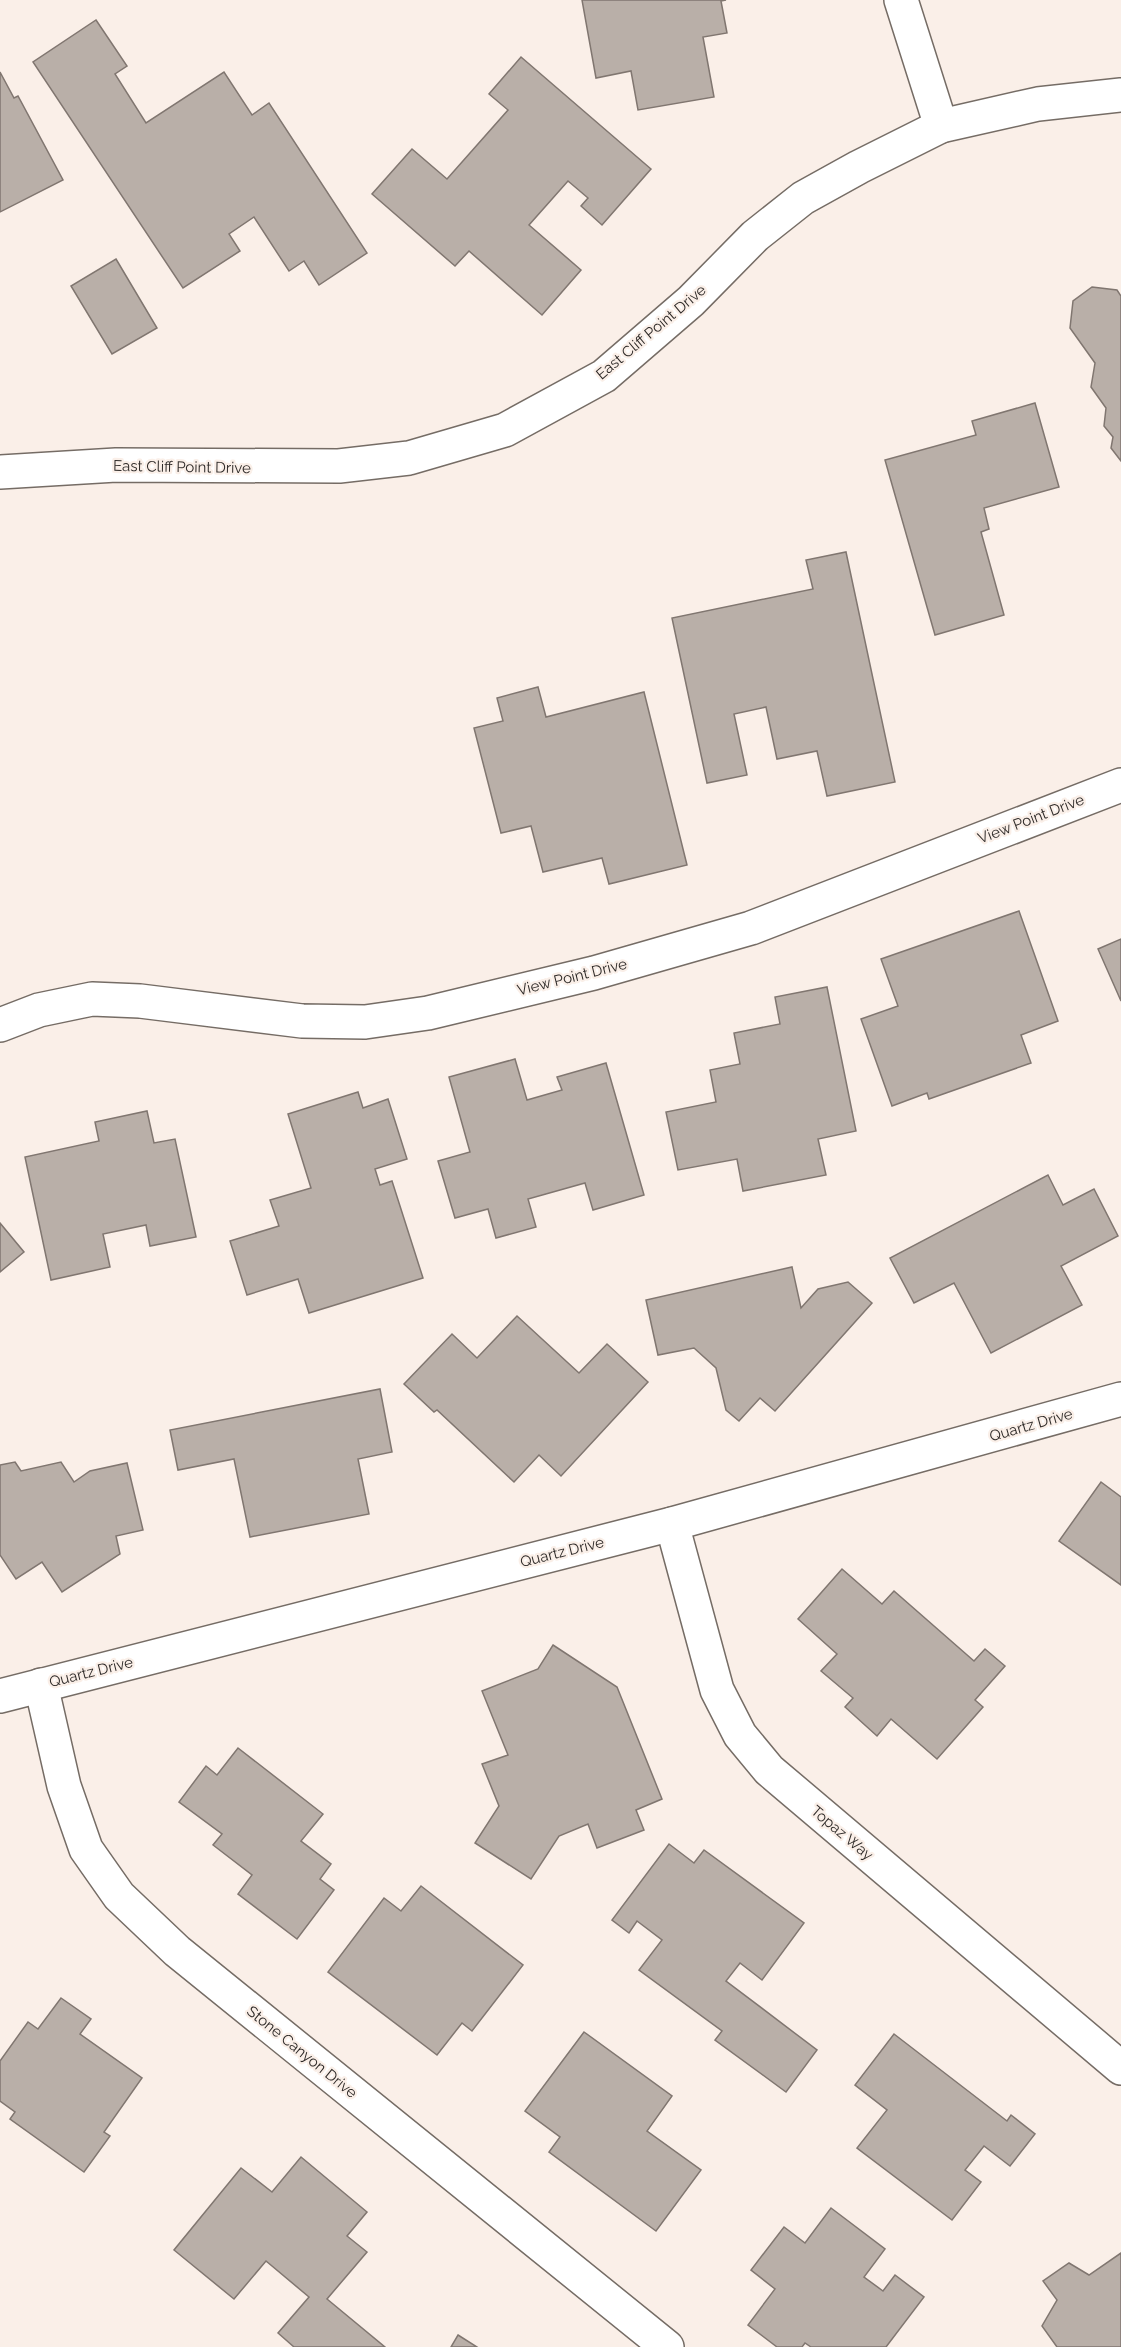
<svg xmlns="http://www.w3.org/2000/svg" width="1121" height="2347" font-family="Raleway,sans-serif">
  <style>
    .building { fill: #b9afa8; stroke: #807670; stroke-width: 1.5 }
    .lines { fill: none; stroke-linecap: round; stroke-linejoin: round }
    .minor-casing { stroke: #756c65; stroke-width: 36 }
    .minor { stroke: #fff; stroke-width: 33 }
    .labels { text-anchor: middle; stroke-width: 4.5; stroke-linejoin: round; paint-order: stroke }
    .street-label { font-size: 15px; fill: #2d2927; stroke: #faefe8 }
  </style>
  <rect width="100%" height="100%" fill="#faefe8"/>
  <g class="building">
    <path d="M582,0H726L721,1L727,33L703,37L714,97L638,110L631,71L596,78Z"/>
    <path d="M96,20L127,66L115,74L146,123L224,72L252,115L269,103L367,253L319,285L304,261L289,271L254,217L229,234L240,251L183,288L33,62Z"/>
    <path d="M521,57L651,169L602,225L581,206L588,198L568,181L529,225L581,270L542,315L469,251L455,266L372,194L412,149L447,179L508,110L489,94Z"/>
    <path d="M0,72L14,98L18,96L63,180L0,212Z"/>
    <path d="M116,259L157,328L112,354L71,286Z"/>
    <path d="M1092,287L1117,290L1121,296V461L1111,448L1113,437L1104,426L1106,408L1091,387L1095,363L1070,328L1073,301Z"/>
    <path d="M1035,403L1059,487L984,508L989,529L981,532L1004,615L935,635L885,460L976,435L972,421Z"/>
    <path d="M846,552L895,782L827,796L817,751L777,759L766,707L734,714L747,775L707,783L672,618L813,589L806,560Z"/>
    <path d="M538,687L546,717L644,692L687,865L609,884L602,858L543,872L531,826L501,833L474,728L503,721L497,698Z"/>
    <path d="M1019,911L1058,1021L1021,1035L1031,1063L929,1099L927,1093L892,1106L861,1019L898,1006L881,959Z"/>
    <path d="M1121,939V1001L1098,949Z"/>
    <path d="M827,987L856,1131L818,1139L826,1175L743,1191L737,1159L678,1170L666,1112L716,1102L710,1070L740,1064L734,1033L780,1024L775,997Z"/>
    <path d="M515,1059L527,1100L562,1090L557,1077L606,1063L644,1195L593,1210L585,1183L528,1199L536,1227L496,1238L488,1209L455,1218L438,1161L470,1152L449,1077Z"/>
    <path d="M358,1092L363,1108L388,1099L407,1159L375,1169L380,1185L392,1181L423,1278L309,1313L298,1279L247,1295L230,1241L279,1226L270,1200L311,1188L288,1114Z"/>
    <path d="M147,1111L154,1143L175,1139L196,1237L150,1246L146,1225L103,1234L110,1267L51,1280L25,1157L99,1141L95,1122Z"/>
    <path d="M1048,1175L1063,1205L1094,1189L1118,1236L1061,1266L1082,1305L991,1353L954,1283L914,1303L890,1258Z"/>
    <path d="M0,1223L24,1252L0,1272Z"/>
    <path d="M792,1267L801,1308L818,1289L848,1282L872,1303L775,1411L760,1398L739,1421L726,1410L716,1368L694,1348L658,1355L646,1300Z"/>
    <path d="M517,1316L579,1373L607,1344L648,1382L561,1476L539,1455L514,1482L437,1410L434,1412L404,1384L452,1334L477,1358Z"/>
    <path d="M380,1389L392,1452L358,1459L369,1514L250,1537L234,1459L178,1470L170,1430Z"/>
    <path d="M15,1462L21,1471L61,1462L74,1482L90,1471L127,1463L143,1530L116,1536L120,1554L62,1592L42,1562L16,1579L0,1555V1465Z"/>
    <path d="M1101,1482L1121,1497V1585L1059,1541Z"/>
    <path d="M842,1569L882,1604L894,1591L974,1661L985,1649L1005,1666L975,1700L983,1707L937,1759L891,1719L877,1736L845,1707L853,1698L821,1671L837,1654L798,1619Z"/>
    <path d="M553,1645L617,1687L662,1799L636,1810L644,1830L597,1848L588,1824L559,1836L531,1879L475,1843L499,1806L482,1764L508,1755L482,1691L538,1669Z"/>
    <path d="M238,1748L323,1814L301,1841L331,1864L320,1879L334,1890L297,1939L238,1894L252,1875L213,1845L222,1834L179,1802L206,1766L217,1775Z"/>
    <path d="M669,1844L694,1863L704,1850L804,1923L762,1980L740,1963L726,1981L817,2050L786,2092L715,2040L722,2031L639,1970L662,1940L637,1921L629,1933L612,1920Z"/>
    <path d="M421,1886L523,1965L472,2031L462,2023L437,2055L328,1972L384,1898L401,1911Z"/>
    <path d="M61,1998L91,2019L80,2034L142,2078L104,2132L110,2136L84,2172L10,2119L15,2112L0,2101V2061L28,2022L38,2029Z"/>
    <path d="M584,2032L672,2096L647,2131L701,2170L656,2231L549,2152L560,2137L525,2111Z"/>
    <path d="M894,2034L1007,2121L1011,2115L1035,2134L1010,2166L984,2146L965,2170L981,2182L952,2220L857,2148L887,2110L855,2085Z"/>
    <path d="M301,2157L367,2212L347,2236L367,2252L327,2299L385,2347H294L278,2333L309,2297L266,2261L234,2299L174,2250L241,2168L272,2192Z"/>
    <path d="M831,2208L885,2249L864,2277L883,2291L895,2275L924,2297L886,2347H811L805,2343L802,2347H777L748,2325L775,2289L751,2270L784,2227L805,2243Z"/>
    <path d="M1121,2253V2347H1057L1042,2326L1057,2300L1043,2281L1069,2263L1089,2275Z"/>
    <path d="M458,2335L477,2347H451Z"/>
  </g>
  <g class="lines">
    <g class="minor-casing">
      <g id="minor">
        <path d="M901,0L941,126"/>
        <path d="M0,472L116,465L339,466L409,458L505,430L604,376L691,301L755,236L803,198L859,167L941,126L1038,104L1121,95"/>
        <path d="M0,1025L39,1010L92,999L140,1001L302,1021L365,1022L428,1013L594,973L751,928L1121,785"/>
        <path d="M672,1524L717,1690L740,1735L769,1770L1121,2068"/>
        <path d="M41,1685L64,1786L86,1849L119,1896L177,1951L667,2347"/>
        <path d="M0,1696L672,1524L1121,1399"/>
      </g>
    </g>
    <use href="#minor" class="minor"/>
  </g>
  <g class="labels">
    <g class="street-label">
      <text transform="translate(651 332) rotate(-40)" y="5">East Cliff Point Drive</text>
      <text transform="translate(182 467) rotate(1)" y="5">East Cliff Point Drive</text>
      <text transform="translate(1031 819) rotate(-21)" y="5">View Point Drive</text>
      <text transform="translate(572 977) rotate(-14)" y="5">View Point Drive</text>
      <text transform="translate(1031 1425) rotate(-16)" y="5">Quartz Drive</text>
      <text transform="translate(562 1552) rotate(-14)" y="5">Quartz Drive</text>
      <text transform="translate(91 1672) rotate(-14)" y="5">Quartz Drive</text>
      <text transform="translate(842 1833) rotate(40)" y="5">Topaz Way</text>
      <text transform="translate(302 2052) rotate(39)" y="5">Stone Canyon Drive</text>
    </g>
  </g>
</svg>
